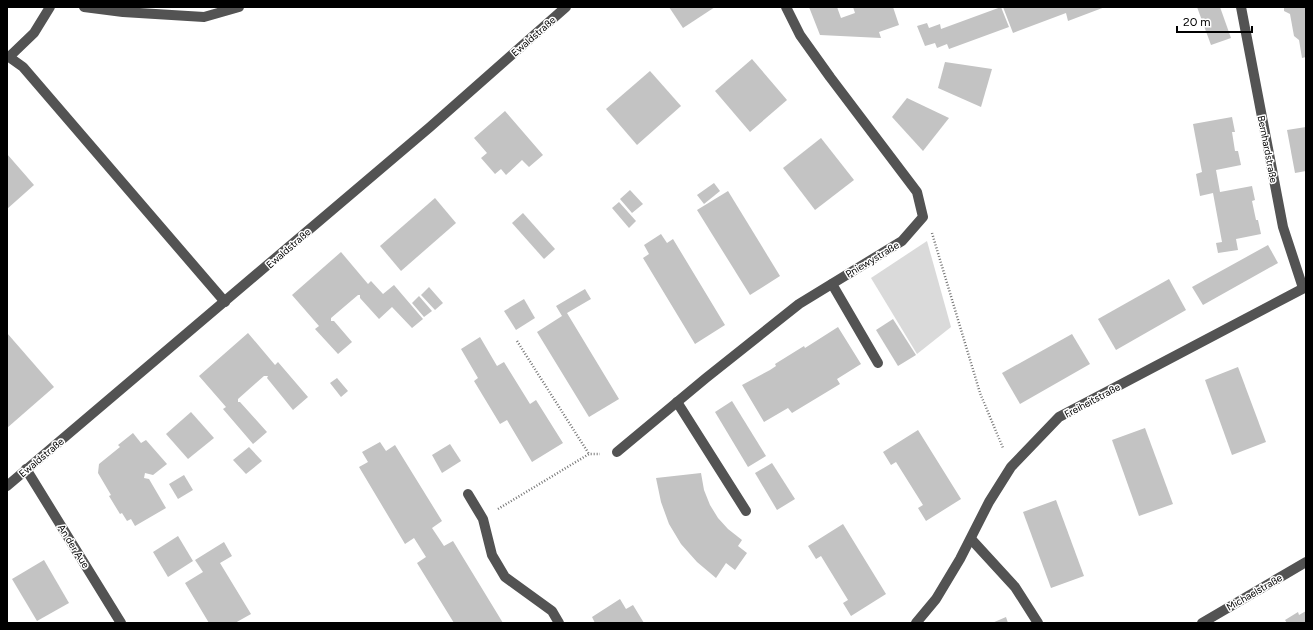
<svg xmlns="http://www.w3.org/2000/svg" width="1313" height="630" font-family="Figtree,sans-serif">
  <style>
    .green { fill: #dadada }
    .building { fill: #c3c3c3 }
    .lines { fill: none; stroke-linecap: round; stroke-linejoin: round }
    .path { stroke: #757575; stroke-width: 2.5; stroke-dasharray: 1 2; stroke-linecap: butt }
    .minor { stroke: #535353; stroke-width: 10 }
    .labels { text-anchor: middle; stroke-width: 3; stroke-linejoin: round; paint-order: stroke }
    .street-label { font-size: 10px; fill: #000; stroke: #fff }
  </style>
  <rect width="100%" height="100%" fill="#fff"/>
  <path class="green" d="M927,241L951,327L917,354L871,278Z"/>
  <g class="building">
    <path d="M669,7H715L683,28Z"/>
    <path d="M809,7H837L841,18L855,13L853,7H893L899,25L879,32L881,38L820,35Z"/>
    <path d="M1001,7L1009,27L949,49L947,44L937,48L935,43L925,46L917,26L927,23L929,28L940,24L941,29Z"/>
    <path d="M1003,7H1105L1068,21L1066,13L1013,33Z"/>
    <path d="M1197,7H1220L1231,38L1211,45Z"/>
    <path d="M1284,7H1306V57L1302,58L1299,40L1294,36L1290,14L1284,11Z"/>
    <path d="M752,59L787,100L750,132L715,91Z"/>
    <path d="M945,62L992,69L981,107L938,88Z"/>
    <path d="M650,71L681,106L637,145L606,109Z"/>
    <path d="M907,98L949,118L923,151L892,117Z"/>
    <path d="M505,111L543,155L529,167L522,160L506,175L501,169L495,174L481,158L487,153L474,138Z"/>
    <path d="M1232,117L1235,132H1232L1235,151H1238L1241,165L1216,170L1220,192L1252,186L1255,200L1252,201L1256,220H1258L1261,234L1236,239L1238,250L1218,253L1216,243L1222,242L1213,193L1200,196L1196,174L1202,172L1193,124Z"/>
    <path d="M1306,127V171L1295,173L1287,130Z"/>
    <path d="M821,138L854,180L815,210L783,168Z"/>
    <path d="M7,154L34,185L7,209Z"/>
    <path d="M714,183L720,191L704,204L697,195Z"/>
    <path d="M630,190L643,204L632,213L620,199Z"/>
    <path d="M728,191L780,276L750,295L697,210Z"/>
    <path d="M435,198L456,223L401,271L380,246Z"/>
    <path d="M619,202L636,221L629,228L612,208Z"/>
    <path d="M523,213L555,249L544,259L512,223Z"/>
    <path d="M661,234L667,243L673,239L725,325L695,344L643,258L649,254L644,245Z"/>
    <path d="M1268,245L1278,263L1203,305L1192,287Z"/>
    <path d="M341,252L368,284L371,281L383,294L394,285L423,319L412,328L392,307L379,319L360,298V295H358L331,318V321H334L352,342L338,354L315,329L319,326L292,295Z"/>
    <path d="M1169,279L1186,310L1116,350L1098,319Z"/>
    <path d="M429,287L443,303L435,310L421,295Z"/>
    <path d="M585,289L591,299L567,313L619,399L589,417L537,332L562,316L556,306Z"/>
    <path d="M419,296L432,311L424,317L412,303Z"/>
    <path d="M524,299L535,318L516,330L504,311Z"/>
    <path d="M893,319L916,355L898,366L876,330Z"/>
    <path d="M838,327L861,364L837,379L840,384L792,413L788,408L764,422L742,385L770,370L776,366L775,364L804,346L805,348Z"/>
    <path d="M7,333L54,387L7,428Z"/>
    <path d="M248,333L275,365L278,362L308,397L293,410L267,378L268,376H264L238,399V402H240L267,432L253,444L223,409L226,407L199,376Z"/>
    <path d="M1072,334L1090,364L1020,404L1002,373Z"/>
    <path d="M480,337L497,366L504,362L530,404L536,400L563,443L532,462L507,420L500,424L474,381L478,378L461,349Z"/>
    <path d="M1238,367L1266,442L1232,455L1205,380Z"/>
    <path d="M337,378L348,391L341,397L330,383Z"/>
    <path d="M732,401L766,456L748,467L715,412Z"/>
    <path d="M191,412L214,438L188,459L166,434Z"/>
    <path d="M1145,428L1173,504L1139,516L1112,440Z"/>
    <path d="M918,430L961,499L926,521L918,508L923,505L896,462L891,465L883,452Z"/>
    <path d="M133,433L141,443L146,440L167,464L153,475L145,473L144,478L149,479L166,508L135,526L131,519L127,521L122,513L120,514L109,496L111,495L98,473L99,464L120,447L118,445Z"/>
    <path d="M380,442L386,451L395,445L442,521L432,528L438,537L424,545L438,537L444,546L453,541L503,623H454L417,563L426,557L414,538L405,544L359,467L368,462L362,452Z"/>
    <path d="M450,444L461,461L442,473L432,455Z"/>
    <path d="M249,447L262,461L246,474L233,460Z"/>
    <path d="M772,463L795,499L777,510L755,473Z"/>
    <path d="M701,473L704,490L710,505L718,518L728,529L742,540L738,546L747,553L735,570L726,563L716,578L697,562L681,544L669,524L661,502L656,478Z"/>
    <path d="M184,475L193,490L178,499L169,484Z"/>
    <path d="M1056,500L1084,576L1051,588L1023,512Z"/>
    <path d="M843,524L886,594L851,616L843,603L848,600L821,556L816,559L808,546Z"/>
    <path d="M178,536L193,561L168,577L153,552Z"/>
    <path d="M224,542L232,556L220,563L251,614L235,623H209L185,583L203,572L195,560Z"/>
    <path d="M44,560L69,603L37,621L12,579Z"/>
    <path d="M620,599L626,609L633,605L644,623H595L592,617Z"/>
    <path d="M1306,611V623H1287L1285,620L1298,612L1299,615Z"/>
    <path d="M1006,617L1008,623H992Z"/>
  </g>
  <g class="lines">
    <g class="path">
      <path d="M932,233L980,393L1003,448"/>
      <path d="M517,341L589,454"/>
      <path d="M498,509L589,454H600"/>
    </g>
    <g class="minor">
      <path d="M84,7L123,12L204,17L239,7"/>
      <path d="M1241,7L1283,227L1303,288"/>
      <path d="M7,57H9L23,67L225,302"/>
      <path d="M9,57L34,33L50,7"/>
      <path d="M832,284L878,363"/>
      <path d="M677,402L746,511"/>
      <path d="M617,452L706,378L799,304L902,241L923,217L917,192L830,77L800,35L786,7"/>
      <path d="M26,469L121,623"/>
      <path d="M7,486L430,127L566,7"/>
      <path d="M468,494L483,519L492,555L505,577L552,611L559,623"/>
      <path d="M971,539L1015,587L1038,623"/>
      <path d="M916,623L936,599L960,559L989,502L1011,467L1059,417L1306,287"/>
      <path d="M1202,623L1306,562"/>
    </g>
  </g>
  <g class="labels">
    <g class="street-label">
      <text transform="translate(533 36) rotate(-41)" y="4">Ewaldstraße</text>
      <text transform="translate(1268 149) rotate(79)" y="4">Bernhardstraße</text>
      <text transform="translate(288 248) rotate(-41)" y="4">Ewaldstraße</text>
      <text transform="translate(872 259) rotate(-31)" y="4">Pniewystraße</text>
      <text transform="translate(1092 400) rotate(-28)" y="4">Freiheitstraße</text>
      <text transform="translate(41 457) rotate(-40)" y="4">Ewaldstraße</text>
      <text transform="translate(74 546) rotate(58)" y="4">An der Aue</text>
      <text transform="translate(1254 592) rotate(-30)" y="4">Michaelstraße</text>
    </g>
  </g>
  <rect width="1313" height="630" fill="none" stroke="#000000" stroke-width="16"/>
  <path d="M1177 26v6h75v-6" fill="none" stroke="#000000" stroke-width="2"/>
  <text x="1183" y="26" font-size="12" fill="#000000" stroke="#ffffff" stroke-width="3" paint-order="stroke">20 m</text>
</svg>
